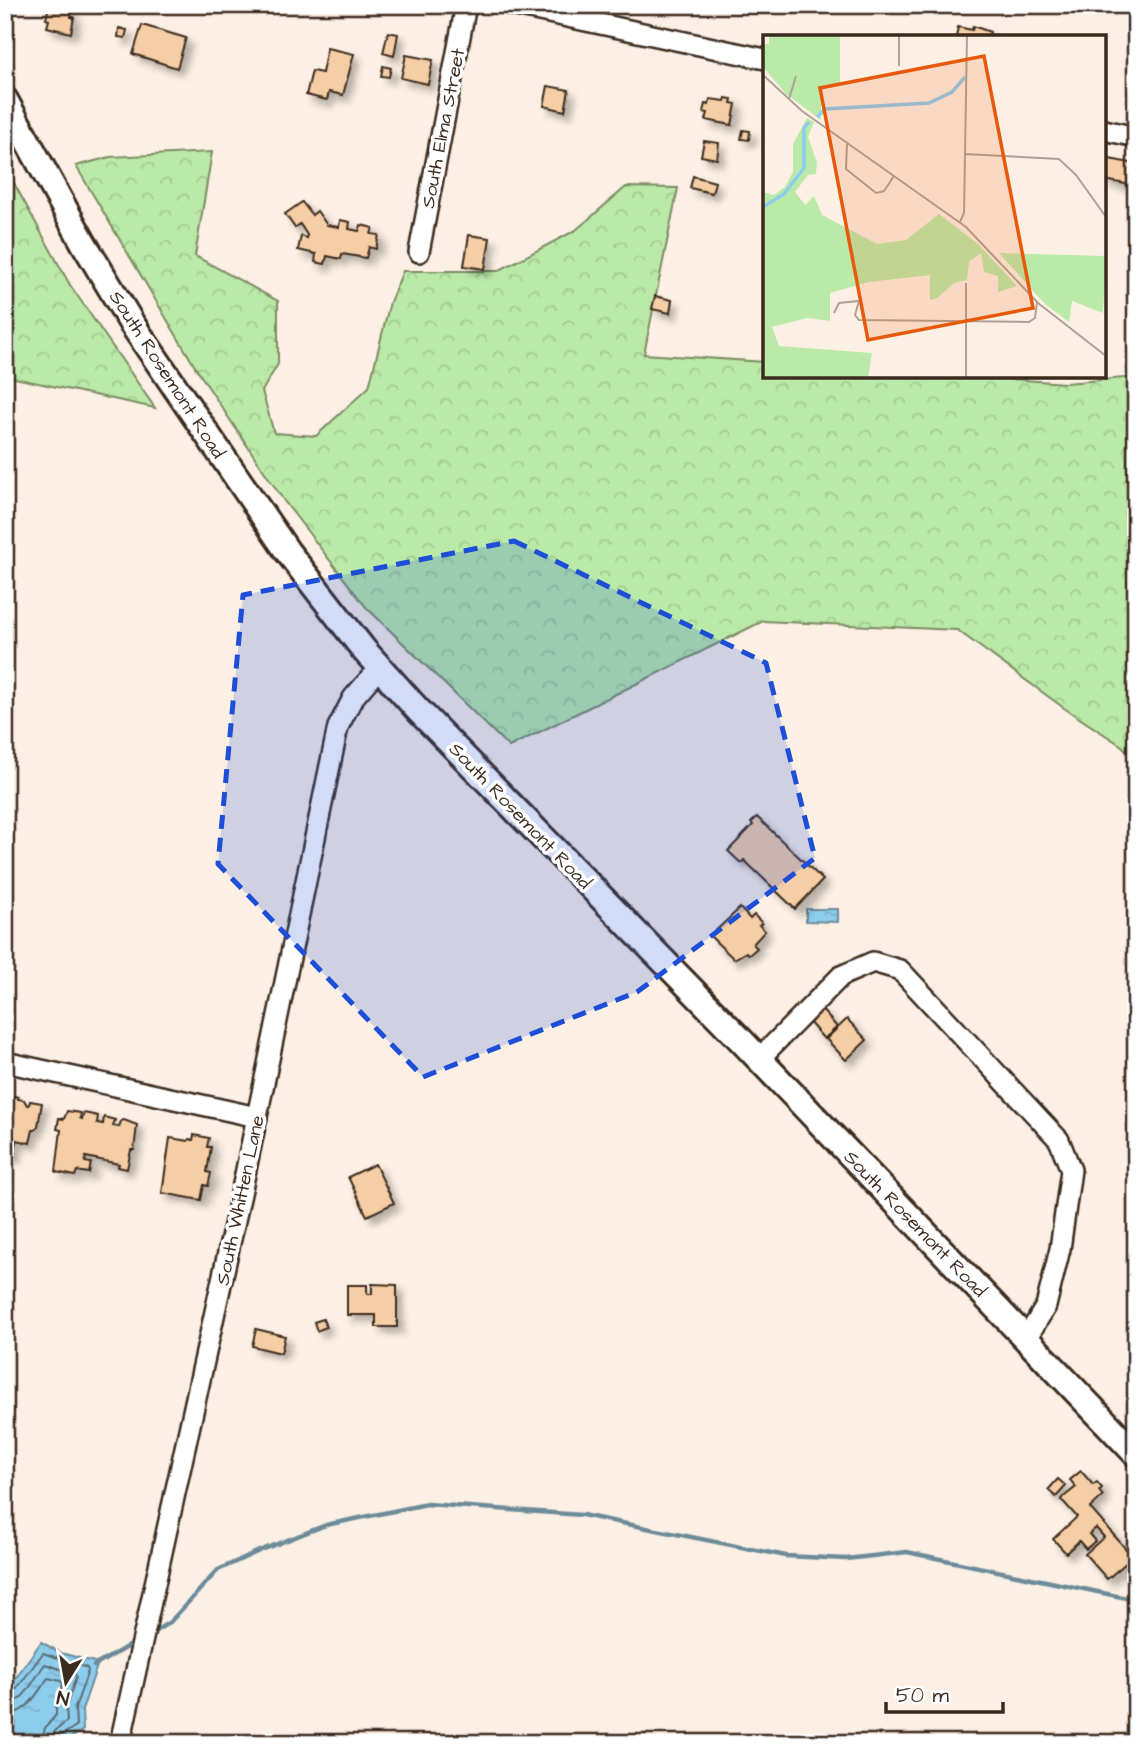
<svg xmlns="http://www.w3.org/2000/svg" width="1141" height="1748" font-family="'Architects Daughter',sans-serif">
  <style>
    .forest { fill: url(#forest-crowns); stroke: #7b8a63; stroke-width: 2 }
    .water { fill: url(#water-ripples); stroke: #6c8b9a; stroke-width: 2 }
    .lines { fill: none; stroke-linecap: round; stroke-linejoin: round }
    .shore { stroke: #5b6b71; stroke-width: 2 }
    .stream { stroke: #6c8b9a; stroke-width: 4.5 }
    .building { fill: #f6cea5; stroke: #3b2a1e; stroke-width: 2; filter: url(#shadow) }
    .minor-casing { stroke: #3b2a1e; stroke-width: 24 }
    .major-casing { stroke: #3b2a1e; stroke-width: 30 }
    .minor { stroke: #fff; stroke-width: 19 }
    .major { stroke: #fff; stroke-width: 24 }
    .marked { fill: #1d4ed8; fill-opacity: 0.2; stroke: #1d4ed8; stroke-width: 5; stroke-dasharray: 14 9; stroke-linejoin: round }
    .labels { text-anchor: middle; stroke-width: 7; stroke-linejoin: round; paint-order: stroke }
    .street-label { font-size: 19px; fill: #3b2a1e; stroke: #fff }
    .inset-river { fill: none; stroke: #8ccced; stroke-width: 3.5 }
    .inset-road { fill: none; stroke: #afa195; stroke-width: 2 }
    .view { fill: #e8590c; fill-opacity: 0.15; stroke: #e8590c; stroke-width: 3.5 }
    .inset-edge { fill: none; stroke: #3b2a1e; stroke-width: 3.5 }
  </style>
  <defs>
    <pattern id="forest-crowns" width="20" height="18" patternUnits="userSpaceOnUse" patternTransform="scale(1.75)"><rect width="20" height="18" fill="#bbeaa8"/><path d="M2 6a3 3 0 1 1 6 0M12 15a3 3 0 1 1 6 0" fill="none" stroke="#a2c990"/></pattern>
    <pattern id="water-ripples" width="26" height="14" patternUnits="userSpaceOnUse" patternTransform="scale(1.75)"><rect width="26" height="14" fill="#8ccced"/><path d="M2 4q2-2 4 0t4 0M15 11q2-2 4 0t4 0" fill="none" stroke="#7aafcb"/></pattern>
    <filter id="shadow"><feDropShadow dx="6" dy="6" stdDeviation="3.5" flood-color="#0004"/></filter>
  </defs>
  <rect width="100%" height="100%" fill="#fcf0e4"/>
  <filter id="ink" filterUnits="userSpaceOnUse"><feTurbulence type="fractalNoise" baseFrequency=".0143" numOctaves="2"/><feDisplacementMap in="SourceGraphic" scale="14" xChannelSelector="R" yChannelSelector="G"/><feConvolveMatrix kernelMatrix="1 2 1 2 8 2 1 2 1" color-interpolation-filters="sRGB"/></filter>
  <g filter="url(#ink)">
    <g class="forest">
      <path d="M212,152L195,256L278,301V364L262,391L274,433L316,436L369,387L390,302L403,271H498L576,230L626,187L678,188L644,354L765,362V376H970L1065,383L1136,377V761L1122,746L1064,708L957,630L763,621L509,747L366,607L284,501L197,370L76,166L110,157Z"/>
      <path d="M5,167L70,285L155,408L5,376Z"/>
    </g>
    <g class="water">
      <path d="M806,909H838V922L806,921Z"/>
      <path d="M41,1642L61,1653L98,1663L82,1710L83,1730L63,1743H5V1693Z"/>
    </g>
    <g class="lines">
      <g class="shore">
        <path d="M5,1696L13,1694L43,1653L87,1668L88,1671L75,1708L76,1726L62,1735L61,1743"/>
        <path d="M5,1705C25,1704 34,1678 45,1664L75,1674L76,1677L66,1707L67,1721L55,1731L52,1743"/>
        <path d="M5,1715C28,1714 36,1694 48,1678L61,1681L63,1684L56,1705V1715L45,1728L41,1743"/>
      </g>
      <g class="stream">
        <path d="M152,1633L170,1622L218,1570L259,1551L326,1525L427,1504L582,1515L786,1556L846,1559L907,1552L1136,1600"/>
        <path d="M94,1666L135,1642"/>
      </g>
    </g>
    <g class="building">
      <path d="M49,5L72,11L71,17H74L71,33L47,27L49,20L46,19Z"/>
      <path d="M142,25L186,38L177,68L133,54Z"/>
      <path d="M973,26L990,32L989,37H956L958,27L972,30Z"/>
      <path d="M119,28L127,30L125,38L118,37Z"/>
      <path d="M388,32L398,34L394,56L383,53Z"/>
      <path d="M327,48L354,54L343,95L329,92L327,100L306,95L312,71L322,73Z"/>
      <path d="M406,55L433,60L428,84L401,78Z"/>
      <path d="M383,66L391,68L389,77L381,76Z"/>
      <path d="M548,86L569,90L565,111L544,106Z"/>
      <path d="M726,98L732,99L731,103L736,104L732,125L706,120L708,113L703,112L705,104L709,105L710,99L725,101Z"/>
      <path d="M743,130L750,131L749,140L741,139Z"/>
      <path d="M704,141L719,143L717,159L701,156Z"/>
      <path d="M1104,158L1136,164L1131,185L1104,180Z"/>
      <path d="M693,176L715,182L712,193L690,188Z"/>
      <path d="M302,202L312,215L317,211L327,225L339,227L340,220L350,222L349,229L359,231L361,225L373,228L371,234L379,235L376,249L369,247L366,258L342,254L341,259L327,256L325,264L315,262L316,254L298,250L301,236L307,238V235L300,224L295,228L285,214Z"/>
      <path d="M469,235L490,238L485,269L464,266Z"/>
      <path d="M655,296L672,300L670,313L652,309Z"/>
      <path d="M757,817L823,880L795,909L744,860L741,863L728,851L753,825L751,823Z"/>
      <path d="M740,908L750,919L754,915L762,923L759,925L765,931L753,944L757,948L749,955L746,952L734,959L710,936Z"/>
      <path d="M821,1009L837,1027L824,1039L808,1021Z"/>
      <path d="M847,1019L867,1040L846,1060L826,1039Z"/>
      <path d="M7,1094L18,1097V1099L24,1100L27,1105H29L30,1101L42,1103L38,1126L35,1130H33L30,1143L17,1140L14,1157L5,1155Z"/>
      <path d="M67,1111L81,1113L80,1118L82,1119L84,1113L98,1116L97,1123L103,1124L104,1117L115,1120L113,1126L119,1127L121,1121L124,1120L137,1125L134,1150H131L127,1169L118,1167L119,1164L86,1157L85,1162L91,1163L89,1173L77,1171L75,1176L56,1172L61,1130L57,1129L59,1118L64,1119Z"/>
      <path d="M194,1135L209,1138L207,1147H211L207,1172L211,1173L208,1186L204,1185L201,1200L162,1193L170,1138L188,1141L189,1139L193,1140Z"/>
      <path d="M375,1164L394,1203L367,1216L348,1177Z"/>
      <path d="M372,1284L397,1285V1327H376V1315H347V1285H367V1294H372Z"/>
      <path d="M323,1319L326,1327L317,1331L314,1322Z"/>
      <path d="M256,1329L285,1336L281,1353L252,1346Z"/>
      <path d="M1081,1471L1093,1485L1097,1482L1102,1488L1099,1491L1103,1496L1090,1508L1133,1557L1107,1579L1085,1554L1104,1537L1096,1528L1089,1534L1095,1541L1086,1549L1079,1541L1066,1553L1053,1539L1077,1517L1061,1499L1076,1487L1070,1480Z"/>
      <path d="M1058,1479L1066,1486L1056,1497L1048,1490Z"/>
    </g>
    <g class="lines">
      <g class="minor-casing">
        <g id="minor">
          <path d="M511,5L765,59"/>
          <path d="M1104,130L1136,137"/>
          <path d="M419,252L466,5"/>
          <path d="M759,1059L841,976L873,962L900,970L1059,1140L1071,1170L1060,1249L1046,1306L1026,1339"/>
          <path d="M5,1062L257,1117"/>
          <path d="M120,1743L242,1189L338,727L353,698L379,668"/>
        </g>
      </g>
      <g class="major-casing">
        <path id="major" d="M5,100L83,242L132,324L287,551L364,650L418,710L737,1036L1136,1454"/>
      </g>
      <use href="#minor" class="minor"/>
      <use href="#major" class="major"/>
    </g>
  </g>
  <path class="marked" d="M514,541L766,663L815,858L637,992L423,1077L218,864L243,595Z"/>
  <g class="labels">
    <g class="street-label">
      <text transform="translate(442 128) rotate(-79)" y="7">South Elma Street</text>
      <text transform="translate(168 374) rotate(57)" y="7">South Rosemont Road</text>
      <text transform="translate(521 815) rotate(46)" y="7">South Rosemont Road</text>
      <text transform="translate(239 1200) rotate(-78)" y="7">South Whitten Lane</text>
      <text transform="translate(916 1223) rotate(46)" y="7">South Rosemont Road</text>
    </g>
  </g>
  <g transform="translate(763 35)">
    <rect width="343" height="343" fill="#fcf0e4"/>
    <path d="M6,0H77V51H58V85L23,59L1,33V9H6Z" fill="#bbeaa8"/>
    <path d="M44,83L51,87L45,102L54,127L53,139L45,140L32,157L42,170L51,161L59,180L114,209L143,205L176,179L215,209L254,251L235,257V241L221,237L218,218L206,227L204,245L191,248L174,263L167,265V240L106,247L67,258V286L44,283L9,292L16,311L109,318L105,343H0V157L11,160L22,152L30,137V109ZM236,218L343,221L340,278L309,266L306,287L282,269Z" fill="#bbeaa8"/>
    <path class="inset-river" d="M54,82L62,74L166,68L189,57L202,42M0,172L21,159L41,133V93L46,87"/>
    <path class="inset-road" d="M136,0V31M0,40L39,76L203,192L275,268L343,321M26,64L33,41M84,109L83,134L113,158L121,156L131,141M202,119L296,124L313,140L343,182M197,187L201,178L204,0M203,248V343M71,278L76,268L96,266L92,280L96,285L266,287L272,283L274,267"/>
    <path class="view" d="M221,21L270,273L105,305L57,53Z"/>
    <rect width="343" height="343" class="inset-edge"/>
  </g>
  <rect width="1141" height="1748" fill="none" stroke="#fff" stroke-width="28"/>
  <rect x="14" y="14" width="1113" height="1720" fill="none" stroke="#3b2a1e" stroke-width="2.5" filter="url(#ink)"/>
  <g transform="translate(66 1682) rotate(191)" stroke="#ffffff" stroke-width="5" paint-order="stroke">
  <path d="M0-5L12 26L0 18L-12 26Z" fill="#3b2a1e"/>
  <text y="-10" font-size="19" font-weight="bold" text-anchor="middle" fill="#3b2a1e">N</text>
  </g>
  <path d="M886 1702v10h117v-10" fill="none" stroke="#3b2a1e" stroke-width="3.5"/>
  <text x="896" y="1702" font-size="21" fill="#3b2a1e" stroke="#ffffff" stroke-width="5" paint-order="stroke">50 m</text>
</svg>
